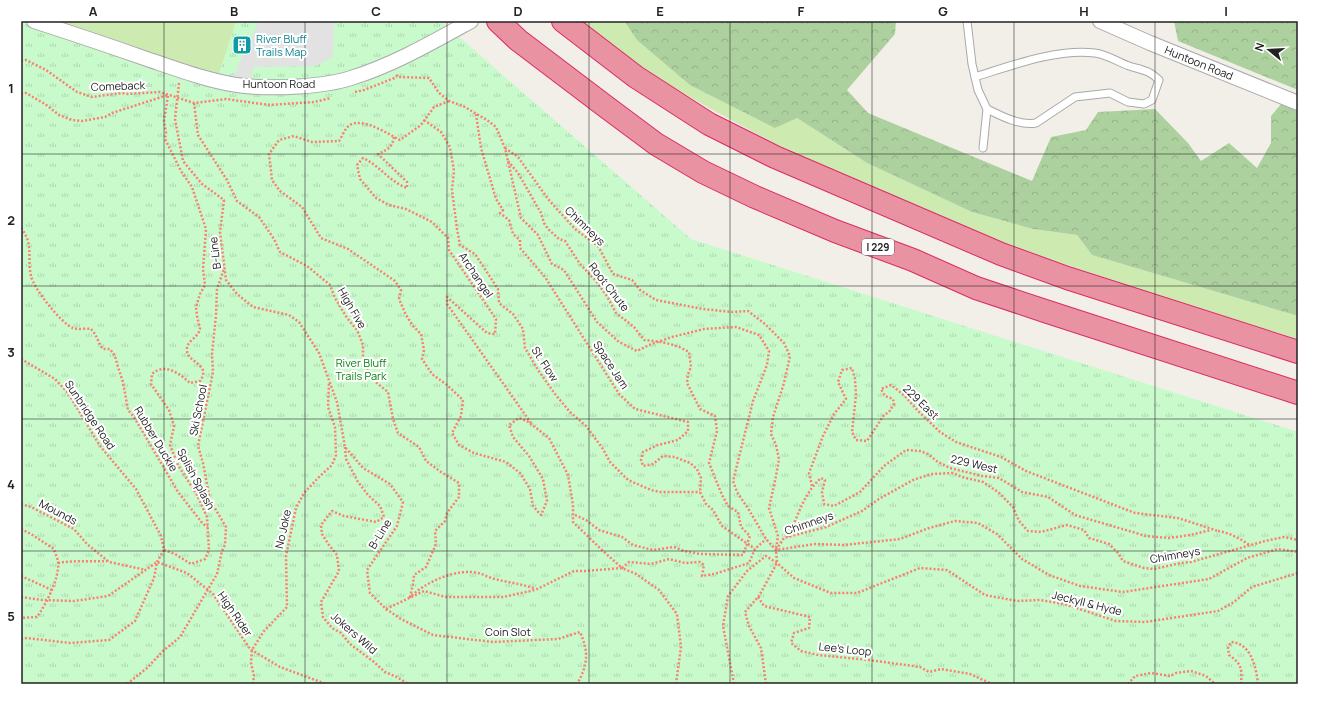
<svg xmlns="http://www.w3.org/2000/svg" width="1319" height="705" font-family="Manrope,sans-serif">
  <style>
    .grass { fill: #cdebb0 }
    .forest { fill: url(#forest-crowns) }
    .park { fill: url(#park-tufts) }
    .parking { fill: #e2e2e2 }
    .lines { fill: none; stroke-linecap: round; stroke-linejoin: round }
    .service-casing { stroke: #a9a9a9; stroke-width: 9 }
    .minor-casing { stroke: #a9a9a9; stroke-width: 16 }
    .motorway-casing { stroke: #dc2a67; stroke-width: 24 }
    .path { stroke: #fa8072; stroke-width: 2.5; stroke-dasharray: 2 2; stroke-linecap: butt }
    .service { stroke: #fff; stroke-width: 7 }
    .minor { stroke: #fff; stroke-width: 14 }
    .motorway { stroke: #e892a2; stroke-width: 22 }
    .grid { fill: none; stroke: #222; stroke-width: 1; stroke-opacity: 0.55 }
    .labels { text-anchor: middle; stroke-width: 4; stroke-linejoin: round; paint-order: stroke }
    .shield { fill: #fff; stroke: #646464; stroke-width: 1 }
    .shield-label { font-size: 10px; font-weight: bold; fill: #222 }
    .culture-label { font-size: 11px; fill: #0d838f; stroke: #fff; text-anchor: start }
    .street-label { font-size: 11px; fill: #222; stroke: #fff }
    .park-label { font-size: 11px; fill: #0c8416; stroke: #fff }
    .neatline { fill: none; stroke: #222; stroke-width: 1.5 }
    .grid-label { font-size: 13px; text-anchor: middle; font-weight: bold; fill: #222 }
  </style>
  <defs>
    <pattern id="forest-crowns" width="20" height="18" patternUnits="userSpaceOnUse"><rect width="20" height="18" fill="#add19e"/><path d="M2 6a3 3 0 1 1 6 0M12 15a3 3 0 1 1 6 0" fill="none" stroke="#95b388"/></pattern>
    <pattern id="park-tufts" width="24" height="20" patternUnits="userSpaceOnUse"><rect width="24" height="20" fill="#c8facc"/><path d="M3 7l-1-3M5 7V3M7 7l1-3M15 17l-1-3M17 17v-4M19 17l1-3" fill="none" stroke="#acd6af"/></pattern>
  </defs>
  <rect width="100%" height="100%" fill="#f2efe9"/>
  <g class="grass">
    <path d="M43,21H259L230,78L187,66Z"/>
    <path d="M573,21H624L637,40L797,118L867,163L972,212L1033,229L1077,235L1092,255L1298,316V339L1179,302L982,237L831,174L709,108L629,61Z"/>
  </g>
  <g class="forest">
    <path d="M624,21H896L895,34L847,90L868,113L1032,181L1051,137L1086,130L1098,112L1155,109L1188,143L1201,161L1229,143L1257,168L1271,143V116L1282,103L1298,110V316L1092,255L1077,235L1033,229L972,212L867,163L797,118L775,128L690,85L637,40Z"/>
    <path d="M1174,21H1298V90L1178,41Z"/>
  </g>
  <path class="park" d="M236,21H441L691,239L1298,432V684H21V22L214,89Z"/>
  <path class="parking" d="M259,21H328L334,22L333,57L315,66L254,67L251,75L255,86L227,83L231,76L238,71V65Z"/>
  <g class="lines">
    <g class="service-casing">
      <g id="service">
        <path d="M967,21L972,64L978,90L987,109L983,148"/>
        <path d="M975,77C1010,66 1058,48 1095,53C1106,54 1118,62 1129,66C1142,70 1149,70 1159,80L1152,100L1144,104L1128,102L1110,93L1075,97L1036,123C1020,126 1001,116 987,109"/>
      </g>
    </g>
    <g class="minor-casing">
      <g id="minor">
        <path d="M34,21C71,33 107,45 144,58C174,68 213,83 245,86C274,89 324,87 351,78C393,65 433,42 471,21"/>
        <path d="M1100,21L1150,43L1298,103"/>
      </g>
    </g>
    <g class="motorway-casing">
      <g id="motorway">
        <path d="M498,21L518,40L605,106L656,144L703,172L755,197L835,231L913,260L976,288L1048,312L1298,393"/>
        <path d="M563,21L636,77L709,124L775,157L1001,254L1067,278L1298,352"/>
      </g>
    </g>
    <g class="path">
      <path d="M21,61L26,60L46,70L77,92L92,97L122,93L128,94L160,92L194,103L226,99L269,105L314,102L331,98"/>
      <path d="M396,75L398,77L429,78L439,93L449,101L463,106L487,120L496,127L505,148L521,218L538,235L552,264L564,270L597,322L619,342L637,351L649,345L672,337L704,329L736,327L759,335L769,351L767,365L753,401L733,481L737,492L749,510L766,539L776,550L815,544L844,545L900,539L929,528L955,521L978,523L997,534L1022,559L1049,575L1080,586L1123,592L1209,579L1247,558L1278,549L1298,552"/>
      <path d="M179,83L175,119L183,161L202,184L224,200L220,232L226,280L237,294L253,307L289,315L299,322L319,353L337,402L345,447L363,468L390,484L403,502L397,526L367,570L370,593L386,609L424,591L446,597H503L535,590L574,571H585L622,568L636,574L659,590L677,614L681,647L676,684"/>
      <path d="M355,92L364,90L397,77"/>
      <path d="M21,94L26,93L45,104L59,115L72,120L82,121L105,117L112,113L168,95"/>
      <path d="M449,101L434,107L421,125L400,140C388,134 363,117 350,125C345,128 342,137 339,141L312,142L294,136L279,140L269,154L272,180L280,191L302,207L321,238L348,249L395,281L401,290L399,299L406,315L413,326L421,334L424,350L422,359L432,374L447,385L463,400L461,416L452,433L459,445L474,453L506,462L520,473L530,489L533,506L541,515L547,501L543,479L529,456L513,437L509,425L519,418L527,421L549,438L568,475L573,505V522L603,551L622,568L629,562L651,564L669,559L685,563L700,562L704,565L702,576L714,574L749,563L755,549L766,539"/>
      <path d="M194,103L198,135L227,180L237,201L259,217L274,239L280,252L307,266L330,285L335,298L347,318L357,330L363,345V363L373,380L388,392L393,419L398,433L419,447L426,461L441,472L459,483V497L447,513L445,521L435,531L436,544L426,567L414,575L413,584L410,597C426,582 456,568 478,573C485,575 492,579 499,580C511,583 523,584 535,589"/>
      <path d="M476,114L481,148L496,199L503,210L500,213L509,220L513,234L520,240V248L545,277L619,394L635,409L688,422V431L678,440L658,445L643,452L641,460L643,466L653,464L663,456L675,457L690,463L697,469L701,478L700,492L706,504L713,510L722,526L755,549"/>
      <path d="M424,120L441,132L450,147L454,171L452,190L457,229L460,245L475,254L498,289L499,303L513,314L523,329L525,348L538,370L555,394L570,412L586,426L603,449L610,462L628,480L651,490L660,492H700"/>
      <path d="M394,137C392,148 388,149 378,154L407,182V188C390,182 380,166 363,158L357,165L360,179L376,198L389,205L406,209L432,222L448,238L449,250L496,319L495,334L487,333L447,297V304L531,423"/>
      <path d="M505,148L518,157L548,199L575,229L598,246L613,274L632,280L640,290L656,300L703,309L732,312L748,311L765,324L784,343L790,356L784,383L773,417L771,434L776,445L779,459L776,476L769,508L778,536L776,550L784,538L826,527L862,511L879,499L913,480L931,474L953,473L962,477L983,482L998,492L1013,507L1019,521L1028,531L1041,532L1067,525L1084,530L1089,538L1109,544L1118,553L1123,561L1144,568L1154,569L1181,563L1191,562L1265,541L1284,537L1298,540"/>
      <path d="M508,161L518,173L541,213L544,223L548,229L559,239L565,241L580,264L597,282L608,298L616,313L634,327L644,340C659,341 676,344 689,352L691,367L688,374L687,383L700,409L715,416L717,431L709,463L722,495L728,506L738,512L741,527L750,536L743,555L700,554L684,551L674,547L653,550L633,545L622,537L599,530L586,520L573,514"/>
      <path d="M21,228C34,244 27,257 31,276C33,288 62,324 73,328C79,330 86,328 91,329C97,335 98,343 103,349H110L115,356L118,367L123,382L128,410L134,417L178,492L203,524L208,527"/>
      <path d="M21,359L55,379L68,393L100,446L136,489L161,536L164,550L157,562L154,578L135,621L109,640L70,643L27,638L21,639"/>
      <path d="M345,447L346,459L358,482L368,495L380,506L384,517L376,522L344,516L332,511L321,525L322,534L329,545L337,555L339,571L321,602L323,617L332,628L341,633L350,644L374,662L385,672L397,677L408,684"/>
      <path d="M812,486L809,473L823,436L834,414L846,399L838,382L842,370L852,368L855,379L856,395L852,432L856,440L867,441L884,415L889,412L894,404L893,399L885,396L881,389L891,385L905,396L918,411L940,432L956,442L1001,457L1026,471L1135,513L1178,518L1218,531"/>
      <path d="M21,504L31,507L74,529L87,544L109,562L146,570"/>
      <path d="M21,529L31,534L54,549C55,553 57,557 58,561C60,578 46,604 37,617L21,618"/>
      <path d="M1218,531C1229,533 1240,538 1249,545"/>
      <path d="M789,537C797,516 805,492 821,478L825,480L822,492L824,504L834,506L860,492L884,466L906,450L920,451L928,454L938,462L950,468L982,476L999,478L1022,492L1048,497L1075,515L1146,536L1169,538L1190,535L1211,530"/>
      <path d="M164,550L175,554L191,564L205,559L209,550L207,517L197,495L178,465L170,445L174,426L169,410L151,384L152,374C165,362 180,374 190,383L200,381C212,364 187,363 187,350C186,341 198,338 200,329L197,316L196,307L200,294L205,285L203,269L206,229L192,187L181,171L165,139L166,133L164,121L168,95"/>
      <path d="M58,563C74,560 91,562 107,561"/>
      <path d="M21,576L52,590"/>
      <path d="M21,597L42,600L74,601L108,596L157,562L187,573L213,594L250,649L280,667L326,684"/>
      <path d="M758,597L764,606L810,617L809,628L794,633L791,643L801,651L818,655L869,660L920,667L929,672L941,669L970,674L992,684"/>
      <path d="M386,609L401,619L433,635L493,642L558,639L580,632C589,652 588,665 577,684"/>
      <path d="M127,684L147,668L163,651L180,637L217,574L222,551L225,545L226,527L210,500L203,463L198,446L213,372L212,354L216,315L217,289L224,269"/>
      <path d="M253,684L254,676L251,663L252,650L264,631L287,607L286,556L296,508L304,493L319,477L332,465L336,455L335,427L328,407L329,383"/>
      <path d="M734,684L723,626L728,596L747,571L766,556L777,563L794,578L831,593H857L920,568L947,570L985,595L1017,601L1040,600L1064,604L1116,621L1145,622L1218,611L1234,602L1252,587L1298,573"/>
      <path d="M766,684L761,648L749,626L745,612L759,596L777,563L776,550"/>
      <path d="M1128,684L1135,676L1151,673L1170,676L1176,673L1191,671L1206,676L1213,682V684"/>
      <path d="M1241,684C1242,669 1242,664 1229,655L1228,648L1231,642C1251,643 1256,667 1258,684"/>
    </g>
    <use href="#service" class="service"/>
    <use href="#minor" class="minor"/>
    <use href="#motorway" class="motorway"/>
  </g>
  <path class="grid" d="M164,21V684M305,21V684M447,21V684M589,21V684M730,21V684M872,21V684M1014,21V684M1155,21V684M21,154H1298M21,286H1298M21,419H1298M21,551H1298"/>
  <defs>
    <g id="building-square" transform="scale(1)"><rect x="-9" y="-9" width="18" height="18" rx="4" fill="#0f9aa8" stroke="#fff"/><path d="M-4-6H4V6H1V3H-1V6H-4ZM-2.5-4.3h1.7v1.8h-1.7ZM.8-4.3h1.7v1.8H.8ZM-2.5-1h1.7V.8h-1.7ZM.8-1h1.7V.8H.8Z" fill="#fff"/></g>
  </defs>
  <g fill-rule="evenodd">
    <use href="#building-square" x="242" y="45"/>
  </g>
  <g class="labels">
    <rect class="shield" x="862" y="239" width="32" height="16" rx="3"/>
    <g class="shield-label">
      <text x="878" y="251">I 229</text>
    </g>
    <g class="culture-label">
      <text x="256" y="43">River Bluff<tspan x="256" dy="13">Trails Map</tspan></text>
    </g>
    <g class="street-label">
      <text transform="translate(1199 63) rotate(22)" y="4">Huntoon Road</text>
      <text x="279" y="88">Huntoon Road</text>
      <text transform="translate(118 86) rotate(-2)" y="4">Comeback</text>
      <text transform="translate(585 226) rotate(44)" y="4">Chimneys</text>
      <text transform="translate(215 253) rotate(-97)" y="4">B-Line</text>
      <text transform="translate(476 275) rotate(56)" y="4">Archangel</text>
      <text transform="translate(609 287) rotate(52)" y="4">Root Chute</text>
      <text transform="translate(352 308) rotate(60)" y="4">High Five</text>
      <text transform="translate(545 364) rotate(57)" y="4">St. Flow</text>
      <text transform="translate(611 365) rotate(57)" y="4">Space Jam</text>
      <text transform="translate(921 402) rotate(44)" y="4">229 East</text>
      <text transform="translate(198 410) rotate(-79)" y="4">Ski School</text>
      <text transform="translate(90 415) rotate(56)" y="4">Sunbridge Road</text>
      <text transform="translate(156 439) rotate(59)" y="4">Rubber Duckie</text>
      <text transform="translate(974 464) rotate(13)" y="4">229 West</text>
      <text transform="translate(196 479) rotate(62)" y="4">Splish Splash</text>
      <text transform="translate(58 512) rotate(28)" y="4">Mounds</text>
      <text transform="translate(809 523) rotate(-19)" y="4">Chimneys</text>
      <text transform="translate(283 529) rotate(-78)" y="4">No Joke</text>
      <text transform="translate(380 534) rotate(-58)" y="4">B-Line</text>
      <text transform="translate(1175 555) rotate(-10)" y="4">Chimneys</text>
      <text transform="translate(1087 603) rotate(14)" y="4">Jeckyll &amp; Hyde</text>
      <text transform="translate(235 614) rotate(55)" y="4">High Rider</text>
      <text x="508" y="636">Coin Slot</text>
      <text transform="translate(354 633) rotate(41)" y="4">Jokers Wild</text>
      <text transform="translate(845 649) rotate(6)" y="4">Lee's Loop</text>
    </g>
    <g class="park-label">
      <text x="361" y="367">River Bluff<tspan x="361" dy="13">Trails Park</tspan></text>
    </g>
  </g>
  <rect width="1319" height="705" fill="none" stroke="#ffffff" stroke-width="44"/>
  <g transform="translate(1269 50) rotate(288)" stroke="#ffffff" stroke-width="3" paint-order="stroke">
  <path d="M0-3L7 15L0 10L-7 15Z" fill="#222222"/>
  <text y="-6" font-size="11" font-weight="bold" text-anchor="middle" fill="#222222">N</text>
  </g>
  <rect x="22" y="22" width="1275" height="661" class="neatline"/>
  <g class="grid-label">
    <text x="93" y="16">A</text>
    <text x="234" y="16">B</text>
    <text x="376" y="16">C</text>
    <text x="518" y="16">D</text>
    <text x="660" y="16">E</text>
    <text x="801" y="16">F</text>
    <text x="943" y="16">G</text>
    <text x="1084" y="16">H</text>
    <text x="1226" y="16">I</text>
    <text x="11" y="93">1</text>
    <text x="11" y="225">2</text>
    <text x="11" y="357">3</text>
    <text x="11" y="489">4</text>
    <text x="11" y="621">5</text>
  </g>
</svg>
